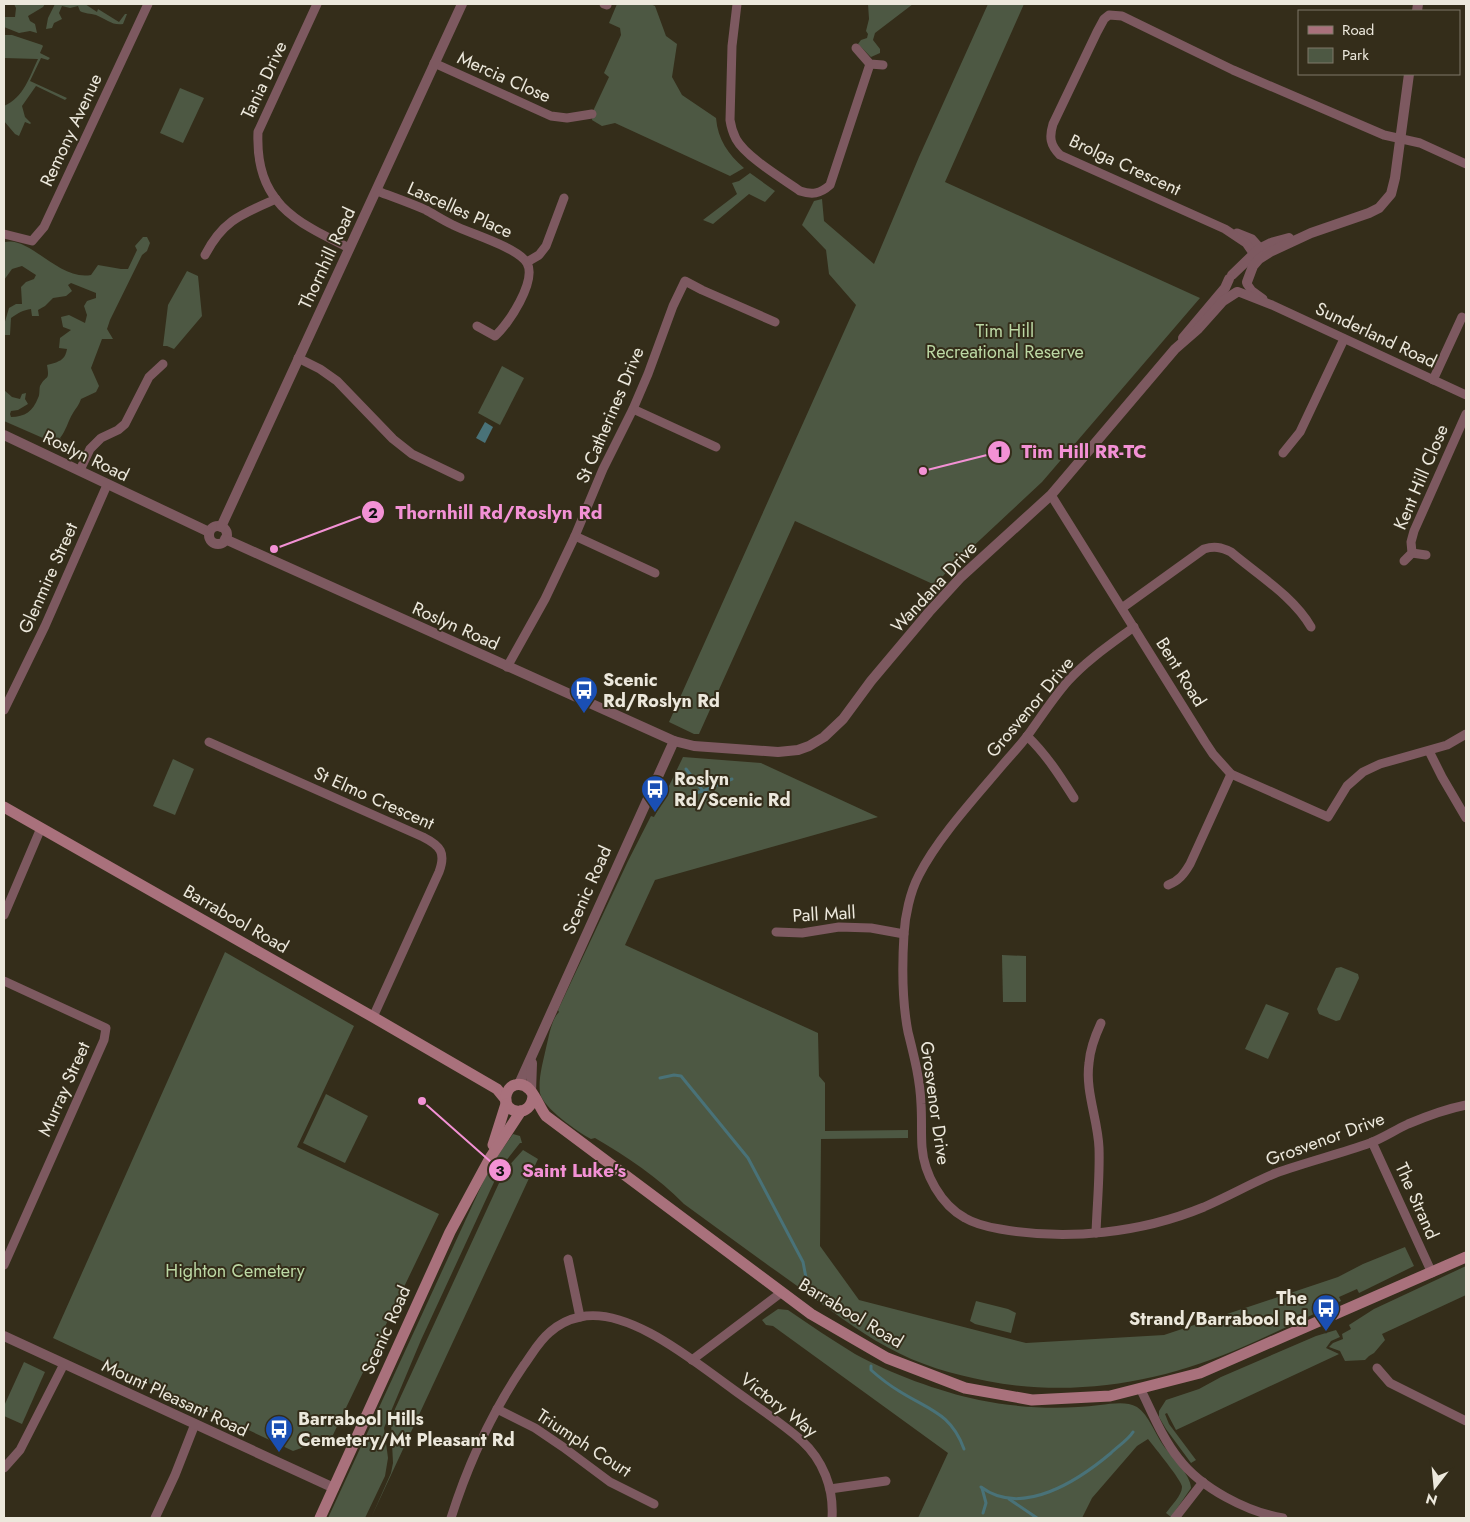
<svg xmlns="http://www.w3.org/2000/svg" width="1470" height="1522" font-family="Jost,sans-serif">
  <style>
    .green { fill: #4d5843 }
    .water { fill: #497278 }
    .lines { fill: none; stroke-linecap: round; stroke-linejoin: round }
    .stream { stroke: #497278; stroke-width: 3 }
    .minor { stroke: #7d5960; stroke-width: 9 }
    .tertiary { stroke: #7d5960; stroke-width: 10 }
    .secondary { stroke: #a9717c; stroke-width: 11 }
    .labels { text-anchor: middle; stroke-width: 4; stroke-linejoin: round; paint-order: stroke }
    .street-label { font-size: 18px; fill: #ece8dc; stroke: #342d1a }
    .park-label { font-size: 18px; fill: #bcd8a4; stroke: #342d1a }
    .poi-label { font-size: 18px; font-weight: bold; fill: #ece8dc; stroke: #342d1a; text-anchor: start }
    .leader { fill: none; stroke: #f391d5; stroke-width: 2 }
    .callout-dot { fill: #f391d5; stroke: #342d1a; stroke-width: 2 }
    .mark-label { font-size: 15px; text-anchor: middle; font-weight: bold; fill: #111 }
    .callout-label { font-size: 19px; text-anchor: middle; font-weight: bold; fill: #f391d5; stroke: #342d1a; stroke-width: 4; stroke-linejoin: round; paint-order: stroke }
  </style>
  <rect width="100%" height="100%" fill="#342d1a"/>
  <g class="green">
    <path d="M14,4H45L43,7L28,16L30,21L35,24L37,33L30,31L19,33L4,27V17H15L16,8Z"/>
    <path d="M55,4H85L97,12L98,9L119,22L125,14H127L123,24C113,26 106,19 96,15C90,13 85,14 80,11L78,6L70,8L62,6L59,13L62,19L54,23L52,28L46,29L48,18Z"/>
    <path d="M617,4H650L655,6L666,36L677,44L672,77L682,95L716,118C718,140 728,154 744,168L730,176L615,123L602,126L592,120L594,109L609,77L604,73L621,35L620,28L609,23Z"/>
    <path d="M868,4H913L875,33L873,40L880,49V53L871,57L858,44L861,40L867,38L868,34L866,31L869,19Z"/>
    <path d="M988,4H1024L945,182L1200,298L1042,482L951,567L935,585L795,521L699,734H694L669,722L856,305L829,274L826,250L802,225L814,201L822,199L824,221L874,264L919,157Z"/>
    <path d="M4,35H12L42,45L43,46L40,53L50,58L48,60L41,58L30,81L67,98L65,100L36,86L22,106L25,117L31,123L30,124L25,122L19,136L15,134L4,121V106C24,97 29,78 38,59L4,58Z"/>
    <path d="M180,88L204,98L183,143L160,133Z"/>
    <path d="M750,173L775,191L765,202L749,194L713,224L703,220L737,194L732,183L739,181Z"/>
    <path d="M143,237H147L150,243L147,251L142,255L110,320L107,329L113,339H102L91,368L99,386L96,392L81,399C79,405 76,408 73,413C68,421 66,431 60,438L68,449L4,421V390L12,397L20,399L22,394L26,393L25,399L28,404L18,410L11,411L10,414L11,417C25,417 33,411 38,398C40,395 39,390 40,386C46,374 50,382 47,365C58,362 65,361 67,349L59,348L60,338L71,330L63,327L61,317L69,315L85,323L87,315L84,306L87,301L96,298V293L71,283L68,285L72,291L66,296L53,298L45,306L38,310L39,316H32L31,309C23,310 18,313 11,318L10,335H4V325L9,308L16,304H22L21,287L26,282L34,279L36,275L22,266L12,269L4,280V240L5,242C30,236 59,281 91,275L98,265L121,269H128L137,250L135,246Z"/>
    <path d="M187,271L198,276L202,316L174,349L167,346H163L168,305Z"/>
    <path d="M502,366L524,378L500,425L478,413Z"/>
    <path d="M683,757L761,763L878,817L655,880L625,945L818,1033L819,1076L825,1083V1131L908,1130V1138L821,1139L820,1246L859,1300L1026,1343L1164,1335L1338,1277L1363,1264L1405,1247L1414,1266L1359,1293L1357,1289L1339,1297L1341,1301C1309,1316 1277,1332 1245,1346C1164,1382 1075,1398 987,1381C952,1374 919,1365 887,1347C857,1331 828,1308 800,1288C761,1260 722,1232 684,1204C659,1178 626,1156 595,1138L591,1139C578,1132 543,1108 540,1093C538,1079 543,1062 546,1048C549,1037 551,1020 559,1012L558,1010L628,861L651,816L654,817Z"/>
    <path d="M173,759L194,769L175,815L153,806Z"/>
    <path d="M225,952L354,1026L297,1147L439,1214L332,1437L293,1451L53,1338Z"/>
    <path d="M1002,955L1026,956V1002H1003Z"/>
    <path d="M1341,967L1358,974L1359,978L1340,1020L1336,1021L1319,1014L1317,1009L1336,968Z"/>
    <path d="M1266,1004L1289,1013L1268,1059L1245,1049Z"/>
    <path d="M326,1094L368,1116L345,1163L303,1143Z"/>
    <path d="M513,1134L520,1136L522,1143H520L501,1167L421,1340L384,1428L388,1458L385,1476L365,1518H328L490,1167Z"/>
    <path d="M523,1150L538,1159L371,1518L391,1473L393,1463L391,1423L395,1409L505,1170Z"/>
    <path d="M1466,1266V1295L1382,1334L1385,1340L1374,1353L1369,1356L1365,1360L1345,1361L1340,1351L1329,1347L1333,1343L1343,1339L1342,1334L1351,1329L1349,1325L1374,1309Z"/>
    <path d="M976,1301L1008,1309L1016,1313L1011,1333L975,1324L970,1321Z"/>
    <path d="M778,1309L788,1310C810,1325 832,1340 855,1354C889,1373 940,1392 979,1400C1019,1408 1060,1410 1100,1405C1112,1404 1126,1401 1137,1407C1149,1415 1155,1434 1163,1445C1171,1456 1191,1475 1191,1488L1171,1517L1166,1513C1171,1506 1182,1495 1182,1487C1183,1482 1154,1447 1148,1439L1137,1446L1092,1498L1082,1518H918L948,1453L773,1326L766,1325L762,1320Z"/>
    <path d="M1336,1330L1340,1337L1331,1341L1326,1348L1339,1354L1337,1355L1176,1430L1167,1413L1165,1414L1169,1424L1196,1460L1191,1463L1166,1429L1159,1417V1411L1166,1400L1199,1389L1221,1377L1316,1336Z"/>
    <path d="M24,1362L45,1372L22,1424L4,1416V1406Z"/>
  </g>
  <path class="water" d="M485,422L493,427L485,443L476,438Z"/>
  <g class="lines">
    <g class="stream">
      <path d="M686,769L703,791L732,779"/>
      <path d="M692,794L703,791"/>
      <path d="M660,1078L674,1075L681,1076L748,1158L803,1262L808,1288"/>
      <path d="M871,1366V1370C880,1378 889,1385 899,1391C929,1410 951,1413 964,1449"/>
      <path d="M981,1487C1022,1518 1079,1480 1111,1453C1118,1446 1128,1440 1133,1432"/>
      <path d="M982,1488L986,1503L983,1513"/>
      <path d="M1009,1499L1037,1518"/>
    </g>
    <g class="minor">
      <path d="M317,4L258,132C255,202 294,221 349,248"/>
      <path d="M604,4L607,5"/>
      <path d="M737,4L732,46L730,120C731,127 733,133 736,139C746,157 783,179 800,191C812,195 820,194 830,185L870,64"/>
      <path d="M856,48L870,64L883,65"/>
      <path d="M434,63L551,116L567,118L592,114"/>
      <path d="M377,191C393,197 410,203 426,210C435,215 444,221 453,225C471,234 517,247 527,263C537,281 508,325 495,336L477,326"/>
      <path d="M1237,233L1252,239L1260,248"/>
      <path d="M4,234L32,241L44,227L148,4"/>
      <path d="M1253,253L1246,243L1225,229L1060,155C1050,145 1049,137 1053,124L1097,32L1104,19L1109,15L1122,16L1233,70L1384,135L1420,143L1466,164"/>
      <path d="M205,255C223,220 242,214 276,199"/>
      <path d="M527,262L539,255L546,246L564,198"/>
      <path d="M1247,284L1252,291L1263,299"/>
      <path d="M1239,292L1272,305L1466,395"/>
      <path d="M298,358L320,369L337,381L393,439L412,454L460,477"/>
      <path d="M1433,380L1462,317"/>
      <path d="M633,409L716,447"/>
      <path d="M1283,453L1300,432L1344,339"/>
      <path d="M80,470L90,449L101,438L118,430L125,424L149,377L163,364"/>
      <path d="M1051,495L1205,742L1213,754L1231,774L1328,817L1347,786L1363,772L1380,764L1447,745L1466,734"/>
      <path d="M575,536L655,573"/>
      <path d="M1412,553L1426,555"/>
      <path d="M1404,561L1412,553L1411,542L1414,531L1466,414"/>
      <path d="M1122,608L1204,549C1214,546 1221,547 1231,552C1258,575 1293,596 1311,627"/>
      <path d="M1134,627C1111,644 1087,660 1068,681C1053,698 1041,717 1028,735C1019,747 1009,757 1000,768C973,800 938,838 919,875C910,892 905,916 904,934C902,966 902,1001 908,1032C914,1056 920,1079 921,1104C922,1119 921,1133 922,1147C924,1174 941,1205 965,1218C975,1224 988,1227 1000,1229C1067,1241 1141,1233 1204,1207C1229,1196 1252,1183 1276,1173C1307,1162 1339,1154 1370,1143C1383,1138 1395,1130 1408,1124C1427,1116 1446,1109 1466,1105"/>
      <path d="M507,667L545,599L575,536L603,469L633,409L648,374L673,306L685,281L702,290L775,322"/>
      <path d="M4,710L45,626L107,485"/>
      <path d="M1027,736C1046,754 1060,776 1074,798"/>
      <path d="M209,742L423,837C441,846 446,853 439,872L373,1017"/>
      <path d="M1429,751L1442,777L1466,818"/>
      <path d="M1168,885C1179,881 1184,874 1190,864L1231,774"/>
      <path d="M4,915L41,828"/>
      <path d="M776,932L802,933L839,927L871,928L904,934"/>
      <path d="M4,981L106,1028L104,1040L4,1265"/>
      <path d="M1372,1142L1432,1273"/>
      <path d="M1096,1233C1097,1204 1100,1176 1099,1148C1098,1120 1085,1091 1089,1063C1090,1049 1095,1036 1101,1023"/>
      <path d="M568,1259L580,1317"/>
      <path d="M692,1360L782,1292"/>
      <path d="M1377,1368L1390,1383L1466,1421"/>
      <path d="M1140,1388C1152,1412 1162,1438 1179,1459C1201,1488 1247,1512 1283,1518"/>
      <path d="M497,1409L535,1428L563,1447L610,1482L654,1504"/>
      <path d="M4,1468L20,1450L64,1364"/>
      <path d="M830,1489L886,1481"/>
      <path d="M155,1518L175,1475L195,1424"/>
      <path d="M451,1518C468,1464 492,1412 524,1365C532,1354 539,1341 550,1332C558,1325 570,1319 580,1317C629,1306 696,1363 734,1390C756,1406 780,1422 801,1440C823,1460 834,1488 832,1518"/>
      <path d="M1175,1518L1203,1482"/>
    </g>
    <g class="tertiary">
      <path d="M1417,11L1418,4"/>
      <path d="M1232,275L1259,249L1271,243L1289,238"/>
      <path d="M1247,282L1253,266L1259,259L1270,252L1311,233L1369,213L1379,208L1391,194L1395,178L1409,74"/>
      <path d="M1183,338L1225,288L1229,279"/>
      <path d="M4,435L209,532"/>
      <circle cx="218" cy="535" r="9"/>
      <path d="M221,527L462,4"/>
      <path d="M225,539L674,741L694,746L778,752L798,750L809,746L824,737L843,719L871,681L929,612L961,577L1051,495L1175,349L1198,329L1223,301L1237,292"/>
      <path d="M519,1084L674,741"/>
      <path d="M531,1092L532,1063"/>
      <path d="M4,1336L334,1488"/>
    </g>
    <g class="secondary">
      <path d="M4,807L373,1017L497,1089L506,1100"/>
      <path d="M533,1095C532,1119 502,1114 506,1096C507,1091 510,1086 515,1085C532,1080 538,1107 546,1116L811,1314L887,1358L965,1388L1032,1400L1110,1396L1200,1373L1466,1257"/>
      <path d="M493,1145L506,1104"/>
      <path d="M320,1518L450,1232L490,1158L521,1111"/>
    </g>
  </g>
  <defs>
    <g id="bus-pin" transform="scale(1.4375)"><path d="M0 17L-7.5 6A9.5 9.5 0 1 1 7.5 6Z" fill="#1a4fb4" stroke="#342d1a"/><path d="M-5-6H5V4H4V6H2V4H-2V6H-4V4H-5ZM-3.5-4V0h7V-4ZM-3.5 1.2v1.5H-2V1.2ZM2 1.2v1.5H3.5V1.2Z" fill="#fff"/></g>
  </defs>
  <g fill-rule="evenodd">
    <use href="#bus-pin" x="584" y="690"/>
    <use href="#bus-pin" x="655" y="789"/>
    <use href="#bus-pin" x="1326" y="1308"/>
    <use href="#bus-pin" x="279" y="1429"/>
  </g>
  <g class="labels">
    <g class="street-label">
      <text transform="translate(504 77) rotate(24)" y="6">Mercia Close</text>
      <text transform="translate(264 80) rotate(-65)" y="6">Tania Drive</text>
      <text transform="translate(71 130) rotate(-65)" y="6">Remony Avenue</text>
      <text transform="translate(1125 165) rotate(25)" y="6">Brolga Crescent</text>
      <text transform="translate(460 210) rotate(24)" y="6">Lascelles Place</text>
      <text transform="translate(327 258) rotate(-65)" y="6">Thornhill Road</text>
      <text transform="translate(1376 335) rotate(25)" y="6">Sunderland Road</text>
      <text transform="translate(610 415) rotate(-67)" y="6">St Catherines Drive</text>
      <text transform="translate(86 456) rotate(26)" y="6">Roslyn Road</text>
      <text transform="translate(1421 477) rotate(-67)" y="6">Kent Hill Close</text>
      <text transform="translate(48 578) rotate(-66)" y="6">Glenmire Street</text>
      <text transform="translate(934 587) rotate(-47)" y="6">Wandana Drive</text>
      <text transform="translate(456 626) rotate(24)" y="6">Roslyn Road</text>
      <text transform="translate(1181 672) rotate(58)" y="6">Bent Road</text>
      <text transform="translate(1030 707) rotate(-50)" y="6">Grosvenor Drive</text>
      <text transform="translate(374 798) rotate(24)" y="6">St Elmo Crescent</text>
      <text transform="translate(587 890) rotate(-66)" y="6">Scenic Road</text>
      <text transform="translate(824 914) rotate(-3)" y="6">Pall Mall</text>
      <text transform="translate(236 919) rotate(30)" y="6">Barrabool Road</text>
      <text transform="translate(64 1089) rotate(-66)" y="6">Murray Street</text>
      <text transform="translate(935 1103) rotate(82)" y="6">Grosvenor Drive</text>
      <text transform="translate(1325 1139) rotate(-20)" y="6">Grosvenor Drive</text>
      <text transform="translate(1417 1201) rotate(66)" y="6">The Strand</text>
      <text transform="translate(851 1313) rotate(31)" y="6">Barrabool Road</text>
      <text transform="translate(386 1330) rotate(-66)" y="6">Scenic Road</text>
      <text transform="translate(175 1398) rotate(25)" y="6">Mount Pleasant Road</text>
      <text transform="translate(779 1405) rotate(38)" y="6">Victory Way</text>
      <text transform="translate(584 1443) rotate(33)" y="6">Triumph Court</text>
    </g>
    <g class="park-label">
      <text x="1005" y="337">Tim Hill<tspan x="1005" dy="21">Recreational Reserve</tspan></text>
      <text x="235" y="1277">Highton Cemetery</text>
    </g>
    <g class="poi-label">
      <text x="603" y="686">Scenic<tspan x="603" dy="21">Rd/Roslyn Rd</tspan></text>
      <text x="674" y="785">Roslyn<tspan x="674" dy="21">Rd/Scenic Rd</tspan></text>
      <text x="1307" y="1304" text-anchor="end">The<tspan x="1307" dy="21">Strand/Barrabool Rd</tspan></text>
      <text x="298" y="1425">Barrabool Hills<tspan x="298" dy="21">Cemetery/Mt Pleasant Rd</tspan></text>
    </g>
  </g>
  <path class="leader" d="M923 471L999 452M274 549L373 512M422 1101L500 1170"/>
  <g class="callout-dot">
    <circle cx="923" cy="471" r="5"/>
    <circle cx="274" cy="549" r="5"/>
    <circle cx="422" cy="1101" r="5"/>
    <circle cx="999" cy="452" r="12"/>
    <circle cx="373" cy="512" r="12"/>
    <circle cx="500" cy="1170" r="12"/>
  </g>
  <g class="mark-label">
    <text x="999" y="457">1</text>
    <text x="373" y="518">2</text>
    <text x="500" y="1176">3</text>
  </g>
  <g class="callout-label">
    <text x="1084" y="458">Tim Hill RR-TC</text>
    <text x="499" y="519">Thornhill Rd/Roslyn Rd</text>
    <text x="574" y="1177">Saint Luke's</text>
  </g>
  <rect width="1470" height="1522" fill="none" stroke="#ece8dc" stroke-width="10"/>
  <rect x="1298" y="10" width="162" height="65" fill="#342d1a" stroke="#7e7868"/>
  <rect x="1308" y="26" width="25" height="8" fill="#a9717c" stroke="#7e7868"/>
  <text x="1342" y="35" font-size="15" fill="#ece8dc">Road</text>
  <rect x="1308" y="48" width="25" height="15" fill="#4d5843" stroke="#7e7868"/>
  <text x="1342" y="60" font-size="15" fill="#ece8dc">Park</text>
  <g transform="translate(1435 1487) rotate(196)" stroke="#342d1a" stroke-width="4" paint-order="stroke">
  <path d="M0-4L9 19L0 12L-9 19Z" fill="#ece8dc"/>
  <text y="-8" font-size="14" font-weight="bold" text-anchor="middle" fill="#ece8dc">N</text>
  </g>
</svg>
